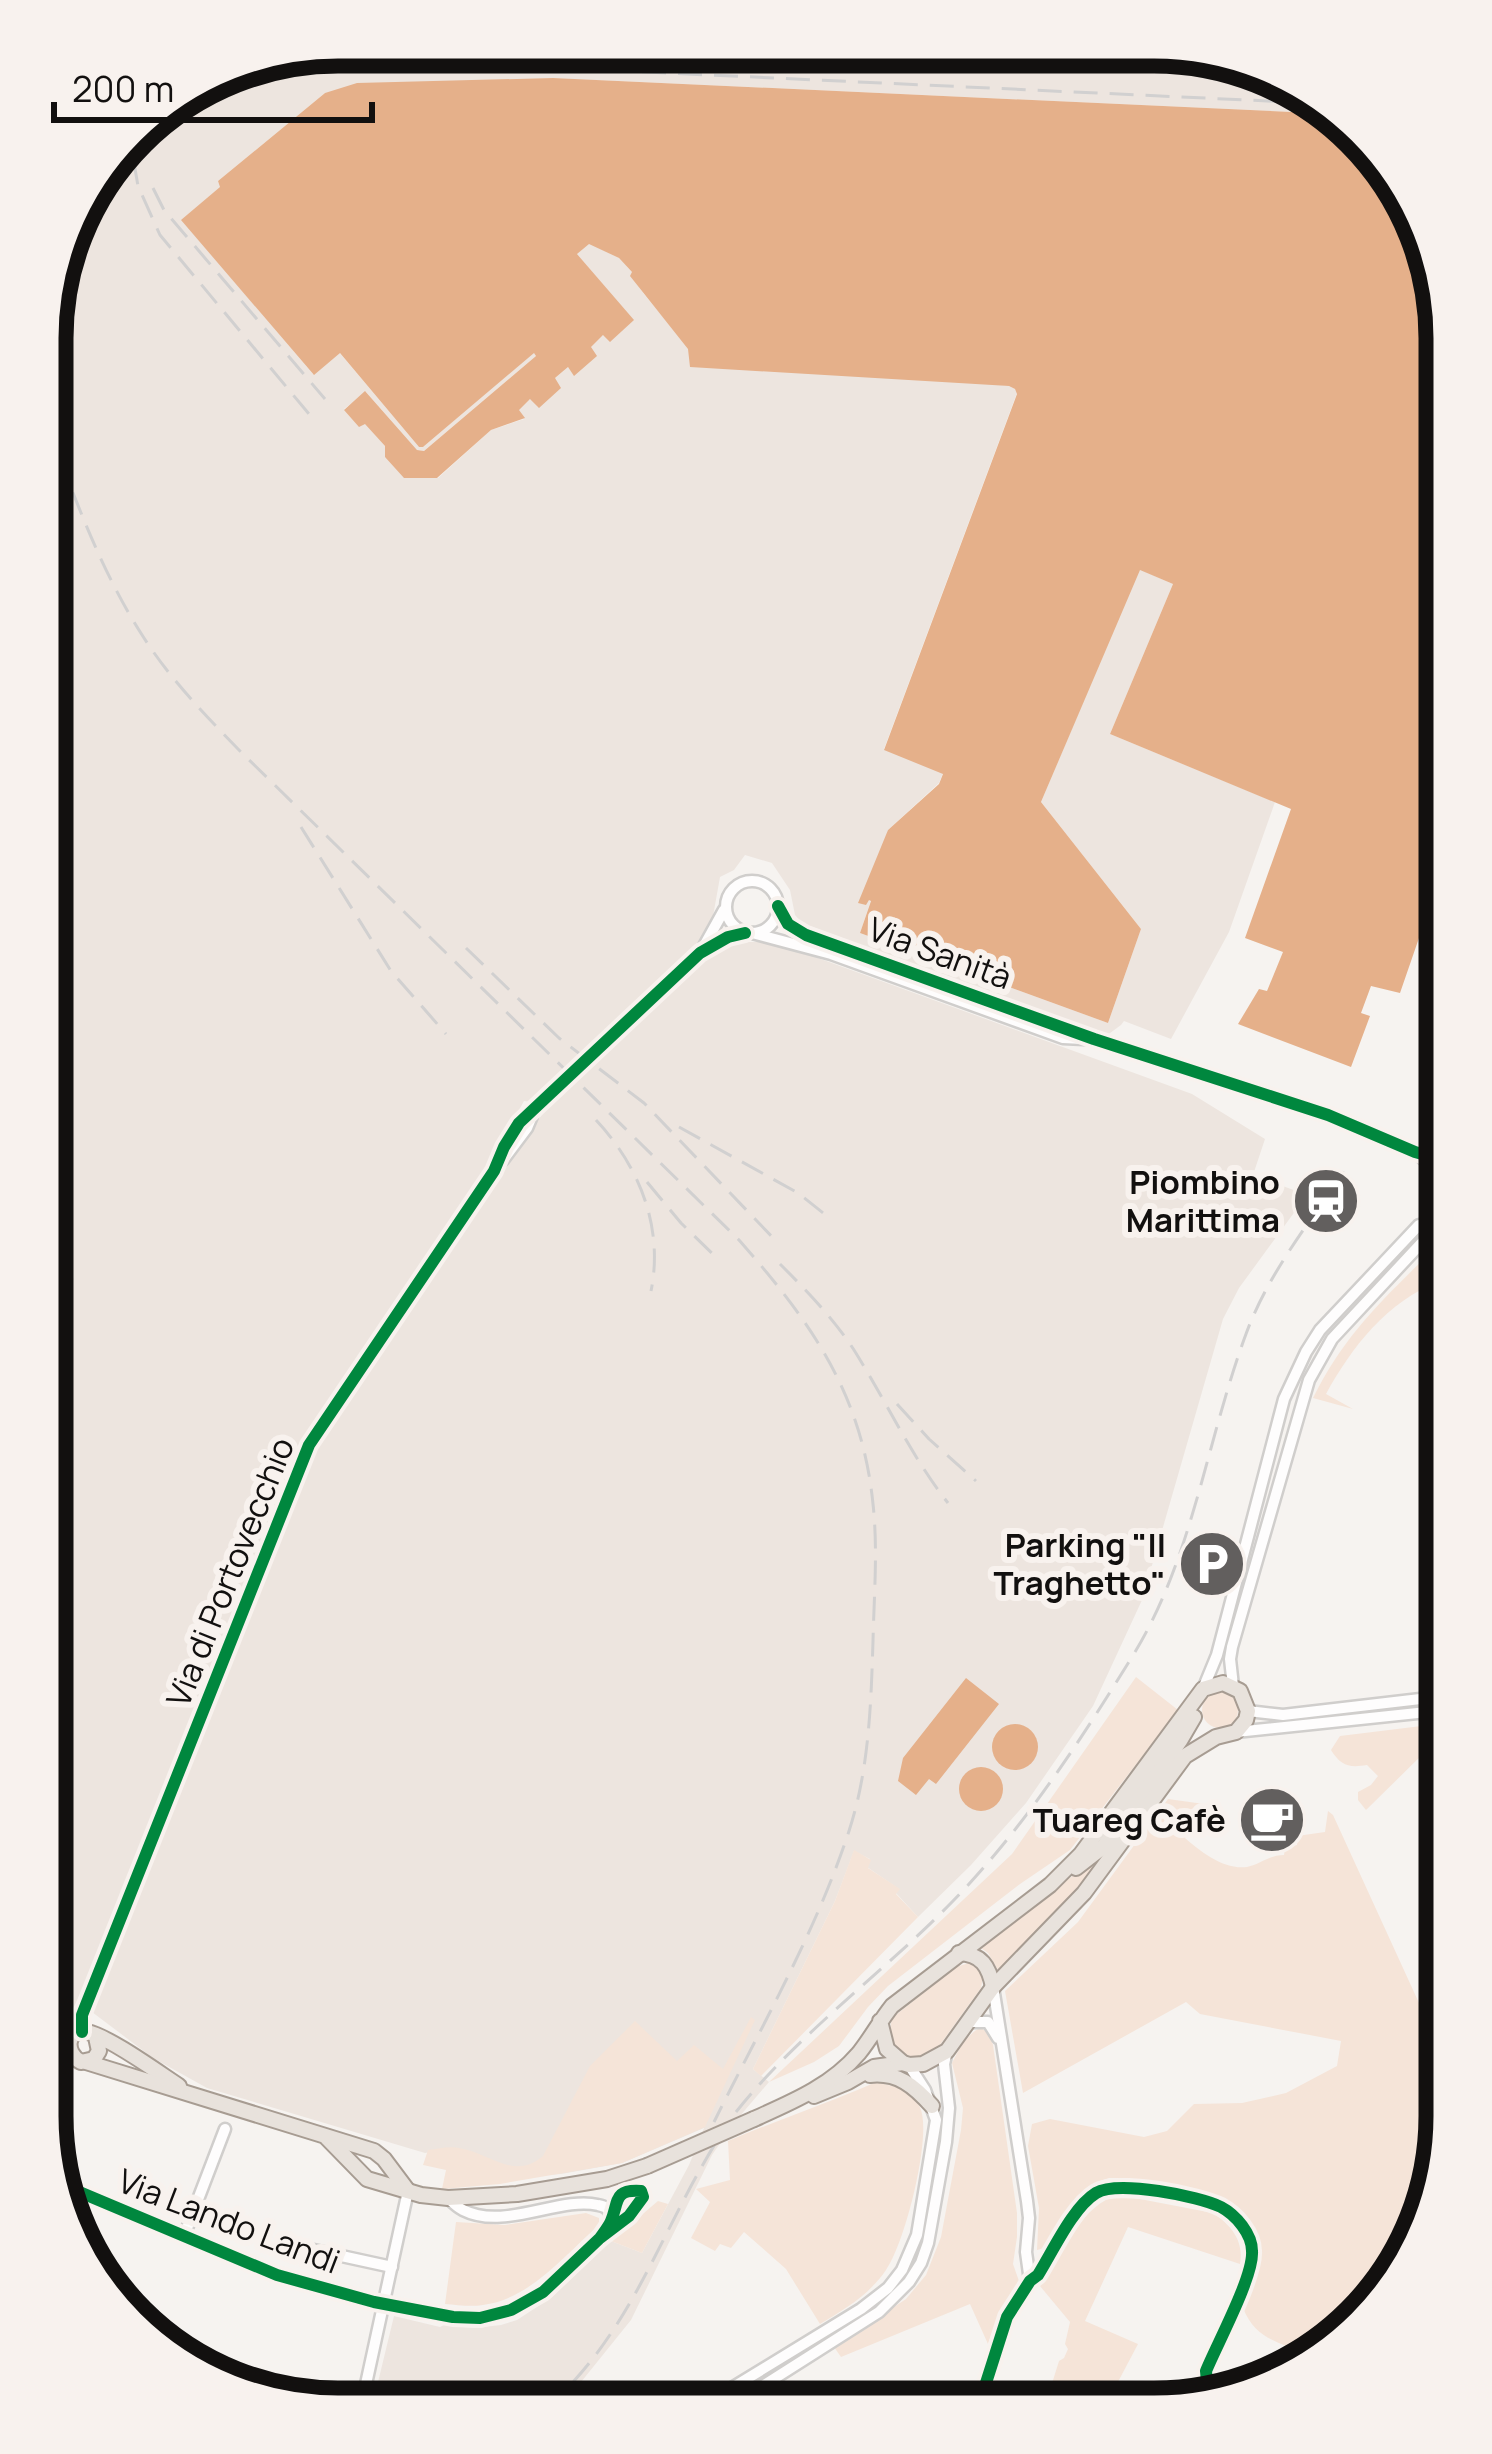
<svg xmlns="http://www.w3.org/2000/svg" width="1492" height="2454" font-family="Manrope,sans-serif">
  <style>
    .built { fill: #ede5df }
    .green { fill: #f5e4d8 }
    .water { fill: #e5b08a }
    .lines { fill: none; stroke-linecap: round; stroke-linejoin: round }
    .minor-casing { stroke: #d0cecc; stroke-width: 15 }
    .major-casing { stroke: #a79c92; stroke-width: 18 }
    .minor { stroke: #fefdfd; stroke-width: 10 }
    .major { stroke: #e8e2dc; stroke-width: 14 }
    .rail { stroke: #d1d0d0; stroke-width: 3; stroke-dasharray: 24 12; stroke-linecap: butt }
    .minor-bridge-casing { stroke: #d0cecc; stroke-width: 15; stroke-linecap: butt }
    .major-bridge-casing { stroke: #a79c92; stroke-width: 18; stroke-linecap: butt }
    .minor-bridge { stroke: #fefdfd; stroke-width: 10 }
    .major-bridge { stroke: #e8e2dc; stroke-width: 14 }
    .cycleway-casing { stroke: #f8f2ee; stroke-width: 20 }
    .cycleway { stroke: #00873e; stroke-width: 12 }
    .labels { text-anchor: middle; stroke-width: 12; stroke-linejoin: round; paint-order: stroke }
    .street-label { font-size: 33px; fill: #12100f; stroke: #f8f2ee }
    .poi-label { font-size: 33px; font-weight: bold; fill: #12100f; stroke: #f8f2ee; text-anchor: end }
    .rim { fill: none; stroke: #12100f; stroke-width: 15 }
  </style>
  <rect width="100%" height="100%" fill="#f6f3f0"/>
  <path class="built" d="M338,45L882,48L1262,74L1333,106L1336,110V114L553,78L325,93L218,181L221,187L182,220L313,374L339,352L419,447H423L534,352L536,356L424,451L417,450L366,392L344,409L359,426L365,423L385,446V457L438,478L491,430L524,419L518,410L531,398L538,407L554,379L568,367L574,375L591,347L603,335L633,320L577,254L589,243L619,258L633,273L631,276L644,294L689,349L1009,386L1015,389L1017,393L884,749L943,773L939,783L888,830L869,899L871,900L860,933L1108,1023L1141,929L1041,802L1139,569L1173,584L1110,734L1275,802L1229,932L1171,1039L1124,1021L1121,1025L1106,1036L802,923L795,915L790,890L772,863L745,855L734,870L720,877L712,922L698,942L582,1051L595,1063L705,959L723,947L737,942H774L1192,1094L1265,1139L1253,1175L1307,1195L1239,1288L1223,1319L1142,1600L1093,1706L1026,1803L971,1865L918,1917L896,1893L899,1889L867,1867L870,1859L854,1851L835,1901L753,2069L769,2082L734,2123L712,2155L631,2320L577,2387L555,2407H372L394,2316L440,2327L444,2325L474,2328L501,2325L517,2320L552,2297L611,2241L642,2253L689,2165L704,2128L622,2163L561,2174L505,2178L452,2148L425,2153L207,2088L153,2058L92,2012L296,1492L325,1434L549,1104L524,1101L478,1185L308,1434L78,1999L45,2062L47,300L76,208L144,118L226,67Z"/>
  <g class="green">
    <path d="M1428,1255L1447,1261V1285L1439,1282C1388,1300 1351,1348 1326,1394L1353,1409L1313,1398C1344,1336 1380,1302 1428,1255Z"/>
    <path d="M1136,1677L1178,1710L1070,1850L1020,1884L888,1986L868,2007L839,2046L814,2062L769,2082L1012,1854Z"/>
    <circle cx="1220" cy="1710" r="18"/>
    <path d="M1446,1723V1767L1428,1749L1366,1810L1358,1800V1792L1371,1785L1378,1776L1367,1765C1349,1768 1341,1766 1331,1750L1340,1736Z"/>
    <path d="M1187,1739L1191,1741L1179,1754L1070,1900L998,1970L988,1953L978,1946L1101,1855Z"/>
    <path d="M1168,1799L1204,1804L1185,1838C1201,1852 1224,1870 1247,1867C1261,1864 1269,1855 1284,1855L1285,1847L1297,1845V1836L1325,1832L1328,1811L1333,1815L1446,2062V2136L1387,2294L1307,2355C1278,2341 1256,2340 1243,2308L1257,2271L1252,2268L1259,2250L1257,2236L1232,2203L1223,2198L1129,2178H1109L1094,2183L1080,2194L1044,2248L1037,2250L1039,2208L1028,2146L1032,2124L1050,2119L1144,2137L1167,2131L1194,2104L1242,2103L1286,2093L1337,2066L1341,2041L1200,2014L1186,2002L1023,2093L1005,1991L1078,1922Z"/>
    <path d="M854,1850L871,1860L868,1868L900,1889L896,1894L918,1917L761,2076L753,2069L835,1901Z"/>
    <path d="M969,1963C981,1968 984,1976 981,1988L937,2049C909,2067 884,2051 892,2018L956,1967Z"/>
    <path d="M751,2017L755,2020L705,2127L622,2163L500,2184L442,2189L446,2170L423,2165L428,2150C438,2149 449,2146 459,2148C490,2153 514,2181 543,2156L590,2066L635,2021L677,2061L694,2045L723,2069Z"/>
    <path d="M980,2028L989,2032L993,2045L1017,2213V2237L1013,2264L1019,2281L1015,2296L998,2317L988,2344L970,2304L841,2357L834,2347L906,2299L926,2275L941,2237L961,2130L963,2108L952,2063C958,2051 967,2034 980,2028Z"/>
    <path d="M876,2082L908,2090C913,2097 921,2105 922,2114C929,2146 905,2243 886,2270C869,2295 845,2309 820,2324L786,2269L744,2232L731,2248L720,2244L715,2251L691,2238L710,2202L696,2189L730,2180L728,2141C777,2120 827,2104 876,2082Z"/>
    <path d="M1119,2195L1213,2213C1232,2226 1244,2241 1240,2264L1128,2227L1085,2321L1138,2344L1110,2397L1128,2407L1127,2409H1044L1059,2361L1064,2358L1068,2349L1065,2344L1070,2322L1040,2286C1060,2256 1082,2203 1119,2195Z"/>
    <path d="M658,2201L668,2204L642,2253L611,2241Z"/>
    <path d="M586,2213L599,2218V2225C565,2255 530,2299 483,2305C471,2307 457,2305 445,2304L456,2222L505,2225Z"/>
  </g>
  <g class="water">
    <path d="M882,48L1210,51L1262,74L883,49Z"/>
    <path d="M553,78L1335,114L1336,111L1425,227L1447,338V882L1439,880L1400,993L1371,986L1361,1013L1370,1016L1351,1067L1238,1024L1259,989L1267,991L1283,952L1245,938L1291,809L1110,734L1173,584L1140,570L1041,802L1141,929L1108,1023L860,933L871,901L869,900L866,905L858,903L888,830L939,784L943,774L884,750L1017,394L1015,389L1009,386L690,367L688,349L630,276L632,272L619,258L589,244L577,254L634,320L610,342L603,335L591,347L597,356L574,376L568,367L555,378L561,388L539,408L530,399L519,410L525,418L491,430L437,478H404L385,457V446L365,424L359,427L344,410L365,391L417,450L424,451L536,356L534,353L423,447H419L340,353L314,375L181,220L220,187L218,181L325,93L357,83Z"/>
    <path d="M966,1678L999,1704L936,1784L929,1779L916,1795L898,1781L903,1758Z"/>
    <circle cx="1015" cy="1747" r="23"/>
    <circle cx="981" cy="1789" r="22"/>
  </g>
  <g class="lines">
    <g class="minor-casing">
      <g id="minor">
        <circle cx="752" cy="907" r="26"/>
        <path d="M778,906L788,924L806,935L1094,1039L1328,1115L1415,1152L1447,1161"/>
        <path d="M752,933L831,954L1063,1038L1084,1039"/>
        <path d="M704,946L724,910"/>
        <path d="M686,964L715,943L745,933"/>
        <path d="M1418,1154L1444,1179"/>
        <path d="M503,1160L527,1128L532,1116"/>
        <path d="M1428,1216L1439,1202L1447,1175"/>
        <path d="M1438,1227L1447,1218"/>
        <path d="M1233,1686L1230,1659L1232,1647L1309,1380L1332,1339L1429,1235"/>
        <path d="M1203,1689L1217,1655L1284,1399L1306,1352L1320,1330L1419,1225"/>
        <path d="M1248,1711L1283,1715L1446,1696"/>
        <path d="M1236,1732L1446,1710"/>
        <path d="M993,1987L1027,2201L1029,2218L1026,2252L1030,2281"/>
        <path d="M968,2022H988L998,2038"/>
        <path d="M82,2032V2015L309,1445L494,1171C504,1147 514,1128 534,1110"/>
        <path d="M58,2183L277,2275L374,2302L453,2317L480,2318L511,2310L543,2292L600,2238L629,2216L643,2197L641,2191C613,2189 619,2202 611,2221C609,2226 602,2235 600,2238"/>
        <path d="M448,2198C451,2201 459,2208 463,2210C504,2231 560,2196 598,2205C608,2207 607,2209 612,2217"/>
        <path d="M184,2236L225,2129"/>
        <path d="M314,2250L392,2267"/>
        <path d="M361,2407L408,2191"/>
        <path d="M699,2408L861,2309L888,2288L902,2270L917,2235L936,2120L925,2090L909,2065"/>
        <path d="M728,2408L879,2312L909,2282L921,2263L928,2243L946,2142L949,2108L944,2064L947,2051"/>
        <path d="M978,2408L1007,2317L1030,2281L1038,2275C1053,2251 1073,2207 1096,2193C1118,2180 1199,2196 1221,2207C1236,2215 1252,2234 1252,2251C1254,2276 1217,2344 1206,2371L1207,2382L1218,2396"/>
      </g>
    </g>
    <g class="major-casing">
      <g id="major">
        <path d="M1076,1868L1103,1847L1180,1741L1194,1717"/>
        <path d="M959,1953C982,1954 989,1967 993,1987"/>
        <path d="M96,2037L99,2051L94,2059L81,2062C64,2053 66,2028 87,2032C108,2036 159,2073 179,2086"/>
        <path d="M86,2062L374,2151L384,2159L408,2191"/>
        <path d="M870,2075C898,2072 914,2086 932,2106"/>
        <path d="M45,2094L51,2073L69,2041"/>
        <path d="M814,2096L848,2082L874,2067L903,2063"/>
        <path d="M754,2119C792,2102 831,2086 859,2053C871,2038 880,2021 892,2006L1050,1885L1081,1854L1203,1689L1223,1683L1240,1691L1248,1711L1246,1720L1236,1732L1216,1737L1185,1756L1084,1893L993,1987L947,2051L923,2064L909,2065L903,2063L887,2049L880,2021"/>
        <path d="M327,2138L367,2179L421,2195L448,2198L517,2194L607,2179L647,2166"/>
      </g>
    </g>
    <use href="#minor" class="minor"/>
    <use href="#major" class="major"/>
    <g class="rail">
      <path d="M502,46L530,59L581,69L1311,103"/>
      <path d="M139,125L134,163L138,186L160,235L309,414"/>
      <path d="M153,188L164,210L325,399"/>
      <path d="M47,425C75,498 101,572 144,638C171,680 206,716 241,752L739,1240C810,1321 862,1393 873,1504C878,1549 874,1596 873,1641C871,1705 869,1770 849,1831C816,1932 761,2027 714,2122"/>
      <path d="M301,827L391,971L446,1034"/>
      <path d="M466,948L559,1038L644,1103L777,1242"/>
      <path d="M596,1120C639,1166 664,1227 651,1291"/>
      <path d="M679,1127L798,1193L832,1220"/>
      <path d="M647,1182L681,1223L720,1261"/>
      <path d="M46,1188L65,1242L72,1280"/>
      <path d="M46,1231L63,1389L59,1482L65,1533"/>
      <path d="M780,1264C807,1291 833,1318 854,1350C886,1401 911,1456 948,1503"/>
      <path d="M897,1404L929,1439L976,1481"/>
      <path d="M736,2112C799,2033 882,1974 952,1902C1024,1828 1081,1740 1135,1652C1193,1556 1207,1439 1246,1334C1268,1274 1309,1223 1345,1170"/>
      <path d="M548,2407C632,2331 658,2237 715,2144"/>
    </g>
    <g class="minor-bridge-casing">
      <path id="minor-bridge" d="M534,1110L686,964"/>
    </g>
    <g class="major-bridge-casing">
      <path id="major-bridge" d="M647,2166L754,2119"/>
    </g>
    <use href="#minor-bridge" class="minor-bridge"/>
    <use href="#major-bridge" class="major-bridge"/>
    <g class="cycleway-casing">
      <g id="cycleway">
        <path d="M778,906L788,924L806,935L1094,1039L1328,1115L1415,1152L1447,1161"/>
        <path d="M82,2032V2015L309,1445L494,1171L504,1147L519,1123L700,953L728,937L745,933"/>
        <path d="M58,2183L277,2275L374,2302L453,2317L480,2318L511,2310L543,2292L600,2238L629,2216L643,2197L641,2191C613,2189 619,2202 611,2221C609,2226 602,2235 600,2238"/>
        <path d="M978,2408L1007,2317L1030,2281L1038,2275C1053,2251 1073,2207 1096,2193C1118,2180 1199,2196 1221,2207C1236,2215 1252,2234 1252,2251C1254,2276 1217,2344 1206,2371L1207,2382L1218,2396"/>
      </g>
    </g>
    <use href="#cycleway" class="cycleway"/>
  </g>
  <defs>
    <g id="station-disc" transform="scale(3.45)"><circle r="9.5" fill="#625f5e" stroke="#f8f2ee"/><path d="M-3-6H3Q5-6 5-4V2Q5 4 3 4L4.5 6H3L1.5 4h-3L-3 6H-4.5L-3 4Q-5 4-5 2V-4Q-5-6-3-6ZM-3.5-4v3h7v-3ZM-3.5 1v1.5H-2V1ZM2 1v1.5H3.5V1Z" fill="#fff"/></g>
    <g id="parking-disc" transform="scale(3.45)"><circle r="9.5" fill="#625f5e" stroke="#f8f2ee"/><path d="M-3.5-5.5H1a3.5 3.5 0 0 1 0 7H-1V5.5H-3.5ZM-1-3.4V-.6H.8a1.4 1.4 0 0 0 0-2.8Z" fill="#fff"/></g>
    <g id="cafe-disc" transform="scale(3.45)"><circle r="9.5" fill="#625f5e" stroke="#f8f2ee"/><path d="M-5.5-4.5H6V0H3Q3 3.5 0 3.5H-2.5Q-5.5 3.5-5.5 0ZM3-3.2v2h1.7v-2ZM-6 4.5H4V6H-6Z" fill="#fff"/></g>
  </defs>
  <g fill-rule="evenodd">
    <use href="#station-disc" x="1326" y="1201"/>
    <use href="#parking-disc" x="1212" y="1564"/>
    <use href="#cafe-disc" x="1272" y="1820"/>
  </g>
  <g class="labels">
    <g class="street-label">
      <text transform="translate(940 953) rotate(20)" y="12">Via Sanità</text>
      <text transform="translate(230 1572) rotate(-68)" y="12">Via di Portovecchio</text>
      <text transform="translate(229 2221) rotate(21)" y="12">Via Lando Landi</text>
    </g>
    <g class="poi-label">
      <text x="1280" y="1194">Piombino<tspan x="1280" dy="38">Marittima</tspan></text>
      <text x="1166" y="1557">Parking "Il<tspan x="1166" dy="38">Traghetto"</tspan></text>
      <text x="1226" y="1832">Tuareg Cafè</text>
    </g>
  </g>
  <path d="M0 0H1492V2454H0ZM338 66H1154A272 272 0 0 1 1426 338V2116A272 272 0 0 1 1154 2388H338A272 272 0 0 1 66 2116V338A272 272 0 0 1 338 66Z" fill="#f8f2ee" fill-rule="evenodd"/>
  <path class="rim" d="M338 66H1154A272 272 0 0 1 1426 338V2116A272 272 0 0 1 1154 2388H338A272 272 0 0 1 66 2116V338A272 272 0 0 1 338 66Z"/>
  <path d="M54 102v18h318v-18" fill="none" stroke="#12100f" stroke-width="6"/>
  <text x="72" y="102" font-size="36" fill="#12100f" stroke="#f8f2ee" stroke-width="9" paint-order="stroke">200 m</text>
</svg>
